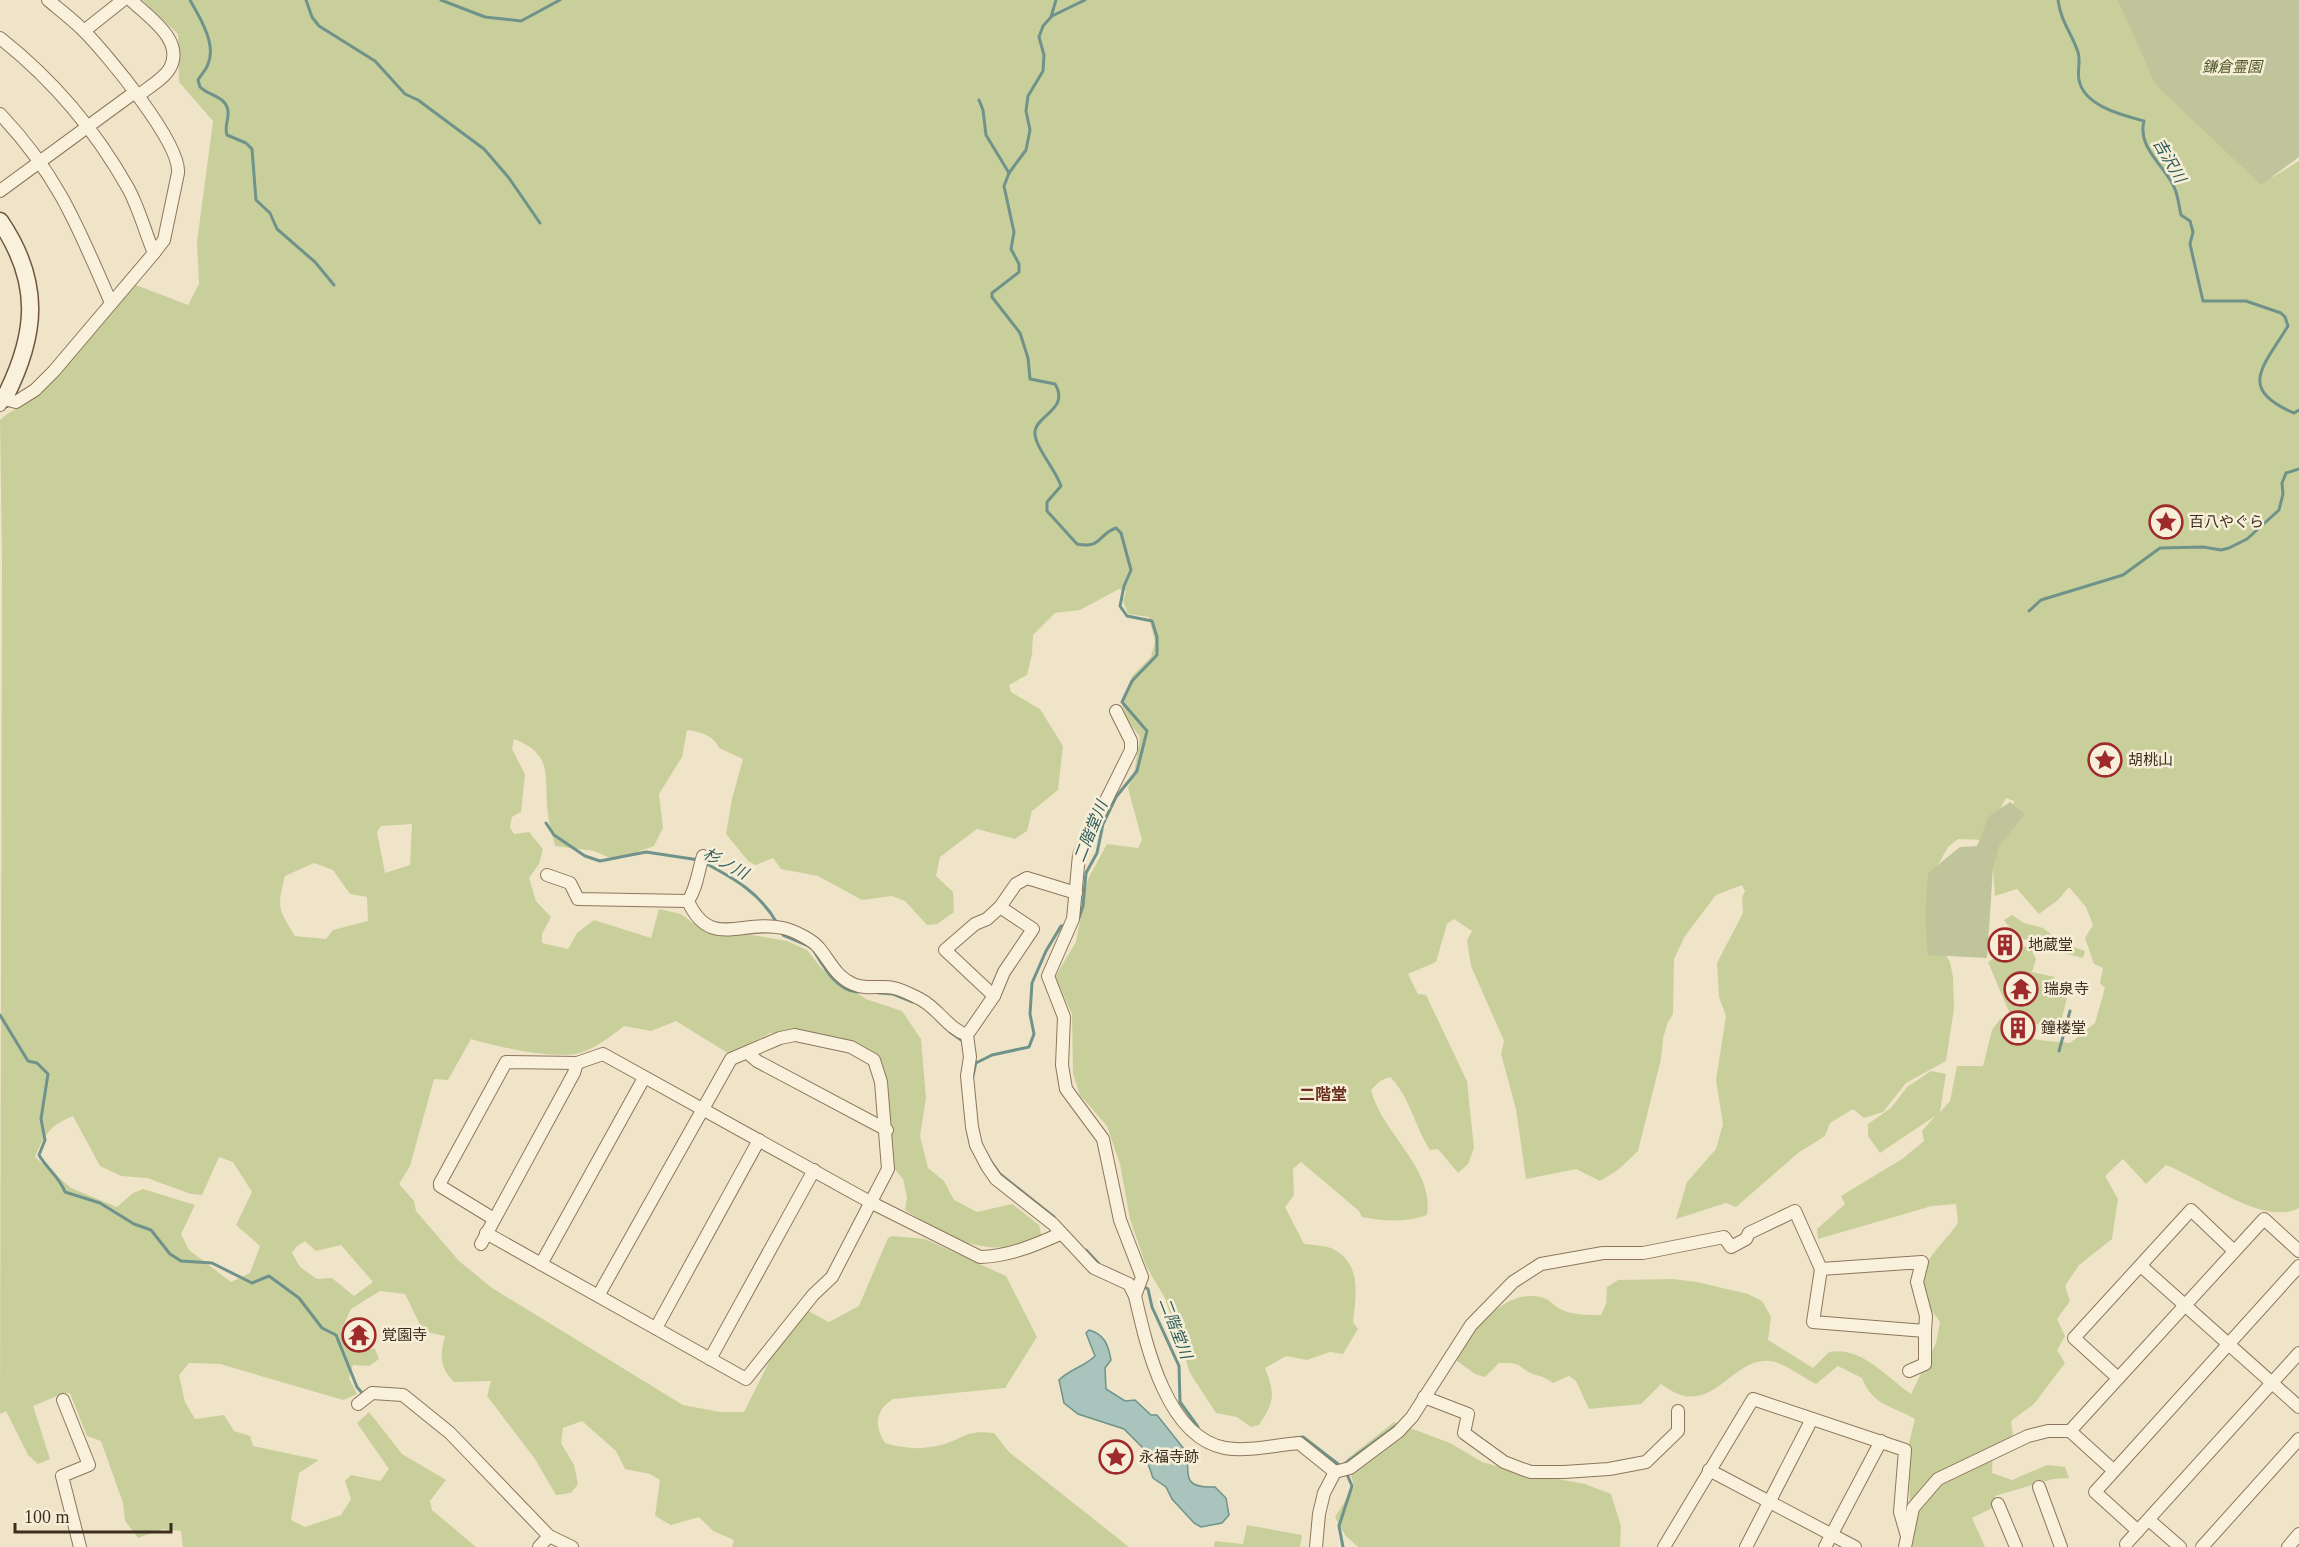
<svg xmlns="http://www.w3.org/2000/svg" width="2299" height="1547" font-family="'Times New Roman','Noto Sans JP',serif">
  <style>
    .green { fill: #c9cf9b; fill-rule: evenodd }
    .cemetery { fill: #bfc49a }
    .water { fill: #a9c4bc; stroke: #6f938a; stroke-width: 1.5 }
    .lines { fill: none; stroke-linecap: round; stroke-linejoin: round }
    .stream { stroke: #6f938a; stroke-width: 3 }
    .street-casing { stroke: #8d765c; stroke-width: 14 }
    .secondary-casing { stroke: #6f573f; stroke-width: 19 }
    .street { stroke: #faf1dc; stroke-width: 12 }
    .secondary { stroke: #faf1dc; stroke-width: 16 }
    .labels { text-anchor: middle; stroke-width: 5; stroke-linejoin: round; paint-order: stroke }
    .park-label { font-size: 15px; font-style: italic; fill: #4d5a26; stroke: #f7eed8 }
    .poi-label { font-size: 15px; fill: #3d2e20; stroke: #f7eed8; text-anchor: start }
    .water-label { font-size: 16px; font-style: italic; fill: #2f5d5a; stroke: #f7eed8 }
    .neighbourhood-label { font-size: 16px; font-weight: bold; fill: #6b2e1e; stroke: #f7eed8 }
  </style>
  <rect width="100%" height="100%" fill="#f0e4c8"/>
  <g class="green">
    <path d="M142,0H2143L2259,165L2273,177L2299,161V1208C2263,1227 2201,1178 2166,1165L2146,1184L2123,1159L2105,1176L2118,1199L2112,1239L2079,1265L2065,1286L2070,1301L2057,1319L2065,1336L2057,1350L2065,1363L2034,1404L2011,1421L2013,1435L1993,1448L1992,1473L2012,1480L2047,1465L2065,1467L2069,1478L2053,1479L1995,1496L1992,1508L1972,1518L1985,1547H1910L1909,1443L1915,1419C1891,1405 1873,1406 1862,1378L1838,1366L1816,1384C1804,1378 1788,1366 1775,1362C1738,1352 1719,1406 1681,1395C1674,1393 1667,1388 1661,1384L1641,1404L1589,1409L1576,1381L1569,1376L1553,1383C1546,1378 1544,1377 1536,1375C1519,1370 1526,1362 1499,1363L1485,1377L1475,1374L1457,1361L1459,1346C1482,1324 1507,1287 1544,1298C1550,1300 1554,1306 1560,1309C1572,1315 1587,1315 1601,1315L1606,1304L1607,1287L1618,1280L1673,1279L1697,1282L1748,1294L1762,1301L1771,1317L1768,1340L1813,1368L1829,1352C1862,1346 1886,1377 1911,1394L1936,1343L1940,1322C1935,1314 1924,1303 1921,1294C1914,1265 1945,1243 1958,1223L1956,1204L1932,1206L1818,1239L1817,1229L1845,1204L1841,1196L1902,1159L1924,1141L1922,1131L1935,1116L1880,1153L1868,1136V1124L1891,1108L1907,1087L1931,1071L1946,1074L1940,1112L1950,1101L1957,1066H1983L1992,1030L2000,1019H2007L2009,1032L2038,1040L2070,1043L2095,1023L2105,988L2100,983L2103,968L2094,964L2085,938L2093,925L2086,907L2069,887L2058,900L2039,914L2017,889L1995,896L1992,855L2010,818L2014,801L2006,798L1983,840L1958,839L1948,847L1930,879L1943,950L1950,962L1953,977L1954,1009L1946,1061L1906,1083L1883,1112L1864,1118L1853,1109L1830,1123L1825,1136L1798,1153L1736,1207L1726,1203L1676,1219L1687,1182L1716,1149L1723,1124L1716,1080L1726,1016L1719,997L1717,963L1743,913L1742,898L1745,891L1742,885L1716,895L1685,936L1674,959L1673,1014L1667,1024L1663,1039L1661,1059L1638,1151L1618,1170L1600,1181L1576,1169L1526,1179L1516,1109L1501,1054L1504,1041L1471,966L1467,940L1472,931L1454,919L1447,924L1436,962L1408,974L1418,994L1426,995L1467,1081L1474,1148L1468,1164L1458,1173L1438,1149L1430,1150C1415,1127 1409,1095 1390,1077L1380,1081L1371,1090C1381,1132 1435,1169 1427,1215C1406,1223 1383,1221 1362,1217L1359,1211L1301,1162L1293,1169L1294,1195L1285,1207L1304,1244C1312,1245 1326,1245 1333,1249C1362,1264 1356,1295 1353,1322L1358,1329L1343,1354L1330,1352L1307,1360L1286,1356L1265,1368C1275,1393 1275,1402 1259,1425L1251,1427L1237,1417L1216,1413L1190,1373L1165,1298L1146,1266L1130,1219L1120,1164L1107,1126L1080,1095L1073,1074L1072,1014L1055,977L1076,942L1088,879L1107,844L1138,848L1142,840L1128,788L1135,768L1140,737L1128,721L1122,706L1132,676L1151,657L1155,642L1149,617L1128,614L1123,601L1126,591L1119,589L1080,610L1055,613L1033,635L1032,654L1027,675L1009,685L1011,692L1040,709L1063,746L1058,790L1032,811L1027,831L1015,839L977,829L940,857L936,876L953,892L954,912L937,924L927,925L905,901L892,896L862,900L818,876L781,869L773,858L756,865L749,862L726,834L732,799L743,759L719,748C713,735 701,732 687,730L682,757L659,794L663,828L654,846L615,860L594,851L555,846C553,836 549,825 548,814C543,779 556,755 514,739L512,749L525,774L521,812L512,817L510,827L514,834L529,832L543,849L539,864L529,878L536,901L551,917L542,934V943L568,949L577,933L594,920L651,938L659,909L681,914L705,932L741,933L787,941L807,950L822,969L866,999L902,1011L921,1039L926,1098L920,1136L928,1168L944,1181L954,1200L977,1212L1012,1204L1039,1225L1042,1238C986,1261 953,1239 905,1210L907,1197L903,1179L892,1166L891,1132L881,1070L844,1042L807,1031L770,1033L731,1055L676,1021L651,1031L624,1026C610,1037 592,1051 575,1054C548,1058 498,1047 471,1039L448,1080L434,1079L410,1166L399,1184L414,1201L416,1211L459,1261L492,1288L683,1405L720,1412H744L769,1362L806,1310L829,1322L859,1306L888,1238L892,1236L925,1239L1006,1276L1037,1337L1005,1388L893,1399C875,1411 874,1425 885,1443C903,1448 918,1450 936,1446C962,1441 963,1429 994,1433L1009,1452L1129,1547H732L734,1540L713,1531L699,1517L671,1525L655,1516L660,1480L650,1474L625,1469L616,1451L582,1421L563,1428L561,1443L574,1465L578,1484L571,1493L556,1495L535,1459L487,1396L491,1381L454,1382C439,1366 440,1356 445,1336L423,1331L405,1294L380,1291L351,1309L341,1331L359,1348L375,1349L379,1359L369,1366L353,1365L349,1378L357,1394L343,1400L220,1364L189,1363L179,1375L185,1402L195,1419L224,1415L234,1431L250,1436L253,1446L319,1460L299,1473L291,1520L305,1527L341,1515L351,1499L345,1481L351,1475L380,1481L389,1469L357,1423L369,1412L402,1454L446,1480L430,1501L432,1510L476,1547H183L181,1531L163,1529L138,1538L125,1521L123,1503L101,1441L87,1436L70,1393H64L33,1406L50,1459L38,1464L28,1455L6,1411L0,1414L2,560L0,420C9,411 22,407 31,399C70,365 98,321 136,285L188,305L199,284L197,242L213,121L179,82L178,34ZM412,824L410,865L385,873L377,832L381,826ZM314,863L333,870L350,894L367,897L368,921L333,930L326,939L295,936C278,909 277,908 285,876ZM73,1116L100,1166L121,1176L147,1178L191,1194L202,1195L219,1157L233,1162L252,1192L236,1225L260,1246L250,1273L231,1282L189,1250L181,1234L195,1205L143,1189L133,1193L117,1207L71,1188L35,1157C45,1134 49,1126 73,1116ZM305,1241L316,1251L341,1245L373,1282L354,1296L332,1278L317,1279L300,1267L292,1253L296,1247Z"/>
    <path d="M2012,915L2024,923L2043,928L2063,943L2085,951L2083,958C2053,950 2022,947 2004,920Z"/>
    <path d="M2014,946L2030,947L2036,959L2032,972L2055,977L2052,993L2067,998L2059,1029L2012,1019L1988,962Z"/>
    <path d="M1394,1422L1450,1443L1482,1462L1518,1472L1585,1484L1611,1494L1621,1526L1620,1547H1358L1345,1535L1335,1517L1354,1487L1347,1459Z"/>
    <path d="M1247,1525L1302,1535L1300,1547H1214L1215,1541L1243,1544Z"/>
  </g>
  <g class="cemetery">
    <path d="M2118,0H2299V157L2261,185L2155,84Z"/>
    <path d="M2010,802L2025,814L1999,846L1993,868L1987,958L1928,955L1925,919L1928,873L1960,847L1977,846L1989,816Z"/>
  </g>
  <path class="water" d="M1089,1330C1104,1334 1108,1344 1111,1360L1105,1368L1106,1389L1125,1401L1135,1400L1151,1415H1157L1188,1454C1187,1480 1186,1488 1215,1487L1226,1498L1229,1515L1222,1523L1201,1527L1194,1523L1172,1499L1166,1487L1153,1478L1142,1447L1124,1429L1078,1414L1064,1403L1059,1380C1070,1369 1084,1367 1095,1356L1086,1333Z"/>
  <g class="lines">
    <g class="stream">
      <path d="M190,0C199,16 217,44 208,64C206,70 201,75 198,80L200,87C209,96 226,96 228,111C229,120 224,126 227,135L246,143L252,149L256,200L270,213L277,229L315,262L334,285"/>
      <path d="M306,0L312,17L319,26L375,61L405,94L418,100L484,149L509,178L540,223"/>
      <path d="M441,0L485,17L521,21L560,0"/>
      <path d="M1056,0L1051,17L1043,26L1039,37L1044,55L1043,71L1028,96L1026,111L1030,130L1026,150L1009,173L1004,186L1014,232L1011,249L1019,264V272L992,293V297L1020,333L1028,358L1030,379L1055,384C1070,409 1037,415 1035,431C1033,445 1056,470 1061,486L1047,502V511L1077,544C1102,549 1098,534 1116,528L1121,533L1131,570L1124,586L1120,606L1127,616L1152,621L1157,637V655L1132,681L1122,702L1147,731L1137,771L1116,797L1103,824L1097,853L1086,873L1083,906L1079,918"/>
      <path d="M2058,0C2061,22 2071,32 2078,52C2081,63 2077,70 2079,80C2084,106 2122,115 2144,121C2137,147 2164,165 2174,187C2178,195 2179,206 2181,215L2190,221L2193,232L2190,244L2203,301H2246L2281,313L2285,317L2288,326C2263,367 2237,389 2294,413L2299,410"/>
      <path d="M1052,16L1085,0"/>
      <path d="M979,100L983,110L986,135L1009,173"/>
      <path d="M2029,611L2041,600L2123,575L2160,548L2203,547L2221,550L2229,548L2247,539L2279,510L2283,494L2282,483L2286,473L2299,469"/>
      <path d="M546,823L554,835L585,856L600,861L646,852L699,860"/>
      <path d="M705,863C735,879 760,893 777,923"/>
      <path d="M782,931L783,935L809,946"/>
      <path d="M814,951C824,967 836,990 857,992"/>
      <path d="M879,993L893,994L913,1002"/>
      <path d="M0,1015L28,1061L37,1063L48,1074L41,1119L45,1140L39,1155C47,1169 59,1176 65,1192L100,1203L134,1224L151,1230L170,1254L181,1261L212,1263L252,1283L269,1276L299,1298L322,1328L336,1335L357,1387L363,1394"/>
      <path d="M950,1032L964,1042"/>
      <path d="M2059,1051L2070,1011"/>
      <path d="M976,1063L992,1055L1029,1047L1034,1034L1030,1014L1032,983L1046,951L1061,926H1066"/>
      <path d="M973,1076L976,1062"/>
      <path d="M990,1160L1000,1174L1054,1217"/>
      <path d="M1086,1250L1100,1265"/>
      <path d="M1143,1286L1148,1289L1152,1307L1179,1366L1180,1402L1198,1427"/>
      <path d="M1295,1438L1303,1437L1342,1467"/>
      <path d="M1343,1465L1396,1426"/>
      <path d="M1343,1547L1339,1526L1352,1486L1346,1472"/>
    </g>
    <g class="street-casing">
      <g id="street">
        <path d="M131,0C148,17 185,40 170,68C164,79 147,88 138,96"/>
        <path d="M84,31L123,0"/>
        <path d="M0,38C52,79 96,131 128,188C139,208 145,232 154,253"/>
        <path d="M0,114C58,175 78,227 111,303"/>
        <path d="M0,191L135,92"/>
        <path d="M0,405L4,399L16,402L35,390L54,371L154,253L164,240L178,173C181,143 106,53 83,30C72,19 60,10 48,0"/>
        <path d="M1116,711L1131,741V750L1079,855L1073,919L1048,976L1064,1017L1062,1065L1066,1089L1103,1139L1120,1220L1142,1277L1135,1296"/>
        <path d="M703,856C698,871 697,888 688,901C710,950 741,919 783,928C793,930 813,940 819,948C830,961 836,977 853,984C865,990 882,985 894,988C903,990 912,995 920,999C938,1008 947,1028 967,1035"/>
        <path d="M547,875L570,883L578,899L688,901"/>
        <path d="M1076,893L1027,878L1016,884L1000,907L987,919L975,924L945,950L994,996L967,1035L970,1057L967,1076L972,1127L976,1145L987,1166L996,1179L1053,1224L1094,1268L1129,1284L1135,1296C1146,1344 1166,1437 1225,1448C1248,1452 1275,1445 1299,1443L1335,1472"/>
        <path d="M994,996L1004,972L1033,929L1000,907"/>
        <path d="M749,1054L757,1061L887,1130"/>
        <path d="M494,1219L440,1186V1183L506,1062L577,1063L603,1054L870,1202L980,1257C1009,1256 1033,1246 1060,1234"/>
        <path d="M486,1233L746,1379L813,1295L832,1277L888,1169L881,1082L874,1060L851,1047L795,1035L780,1038L731,1059L598,1296"/>
        <path d="M481,1244L574,1073L577,1063"/>
        <path d="M1922,1262L1917,1282L1926,1316L1925,1331L1813,1322L1821,1269Z"/>
        <path d="M541,1264L644,1078"/>
        <path d="M2141,1266L2299,1407"/>
        <path d="M656,1328L759,1140"/>
        <path d="M710,1359L814,1170"/>
        <path d="M1909,1371L1925,1364V1331"/>
        <path d="M2118,1378L2074,1338L2191,1210L2234,1251"/>
        <path d="M1424,1397L1468,1414L1464,1433L1504,1462L1522,1469L1531,1472H1564L1609,1469L1646,1462L1678,1431V1411"/>
        <path d="M63,1400L89,1465L62,1476L80,1547"/>
        <path d="M358,1404L372,1393L403,1395L450,1433L549,1536L572,1547"/>
        <path d="M2070,1431L2264,1219L2299,1251"/>
        <path d="M1709,1470L1855,1547"/>
        <path d="M1335,1472L1350,1468L1398,1432L1412,1417L1471,1325L1513,1282L1541,1264L1603,1253H1643L1724,1237L1731,1247L1746,1239L1749,1233L1795,1211L1821,1269"/>
        <path d="M2039,1487L2061,1547"/>
        <path d="M1998,1504L2016,1547"/>
        <path d="M2149,1520L2180,1547"/>
        <path d="M2138,1531L2095,1492L2299,1266"/>
        <path d="M2126,1544L2299,1353"/>
        <path d="M539,1547L549,1536"/>
        <path d="M1316,1547L1319,1514L1324,1493L1335,1472"/>
        <path d="M1664,1547L1753,1399L1905,1450L1900,1512L1907,1536"/>
        <path d="M1746,1547L1812,1419"/>
        <path d="M1825,1547L1881,1441"/>
        <path d="M1905,1547L1913,1508L1938,1479L2028,1436L2048,1431H2070L2113,1470"/>
        <path d="M2202,1547L2299,1439"/>
        <path d="M2288,1547L2299,1534"/>
      </g>
    </g>
    <g class="secondary-casing">
      <path id="secondary" d="M0,221C42,283 37,335 4,399"/>
    </g>
    <use href="#street" class="street"/>
    <use href="#secondary" class="secondary"/>
  </g>
  <defs>
    <g id="sight-ring" transform="scale(1.725)"><circle r="9.5" fill="#f7eed8" stroke="#9e2a2b" stroke-width="1.5"/><path d="M0-6L1.8-2.2L6-1.7L2.9 1.2L3.7 5.4L0 3.3L-3.7 5.4L-2.9 1.2L-6-1.7L-1.8-2.2Z" fill="#9e2a2b"/></g>
    <g id="building-ring" transform="scale(1.725)"><circle r="9.5" fill="#f7eed8" stroke="#9e2a2b" stroke-width="1.5"/><path d="M-4-6H4V6H1V3H-1V6H-4ZM-2.5-4.3h1.7v1.8h-1.7ZM.8-4.3h1.7v1.8H.8ZM-2.5-1h1.7V.8h-1.7ZM.8-1h1.7V.8H.8Z" fill="#9e2a2b"/></g>
    <g id="temple-ring" transform="scale(1.725)"><circle r="9.5" fill="#f7eed8" stroke="#9e2a2b" stroke-width="1.5"/><path d="M0-6L5-2H3V0L6.5 2.5H4V6H1.5V3h-3V6H-4V2.5H-6.5L-3 0V-2H-5Z" fill="#9e2a2b"/></g>
  </defs>
  <g fill-rule="evenodd">
    <use href="#sight-ring" x="2166" y="522"/>
    <use href="#sight-ring" x="2105" y="760"/>
    <use href="#building-ring" x="2005" y="945"/>
    <use href="#temple-ring" x="2021" y="989"/>
    <use href="#building-ring" x="2018" y="1028"/>
    <use href="#temple-ring" x="359" y="1335"/>
    <use href="#sight-ring" x="1116" y="1457"/>
  </g>
  <g class="labels">
    <g class="park-label">
      <text x="2232" y="72">鎌倉霊園</text>
    </g>
    <g class="poi-label">
      <text x="2189" y="527">百八やぐら</text>
      <text x="2128" y="765">胡桃山</text>
      <text x="2028" y="950">地蔵堂</text>
      <text x="2044" y="994">瑞泉寺</text>
      <text x="2041" y="1033">鐘楼堂</text>
      <text x="382" y="1340">覚園寺</text>
      <text x="1139" y="1462">永福寺跡</text>
    </g>
    <g class="water-label">
      <text transform="translate(2170 160) rotate(60)" y="6">吉沢川</text>
      <text transform="translate(1090 831) rotate(-68)" y="6">二階堂川</text>
      <text transform="translate(726 863) rotate(28)" y="6">杉ノ川</text>
      <text transform="translate(1176 1328) rotate(69)" y="6">二階堂川</text>
    </g>
    <g class="neighbourhood-label">
      <text x="1323" y="1100">二階堂</text>
    </g>
  </g>
  <path d="M15 1523v9h156v-9" fill="none" stroke="#3d2e20" stroke-width="3"/>
  <text x="24" y="1523" font-size="18" fill="#3d2e20" stroke="#f7eed8" stroke-width="4.5" paint-order="stroke">100 m</text>
</svg>
